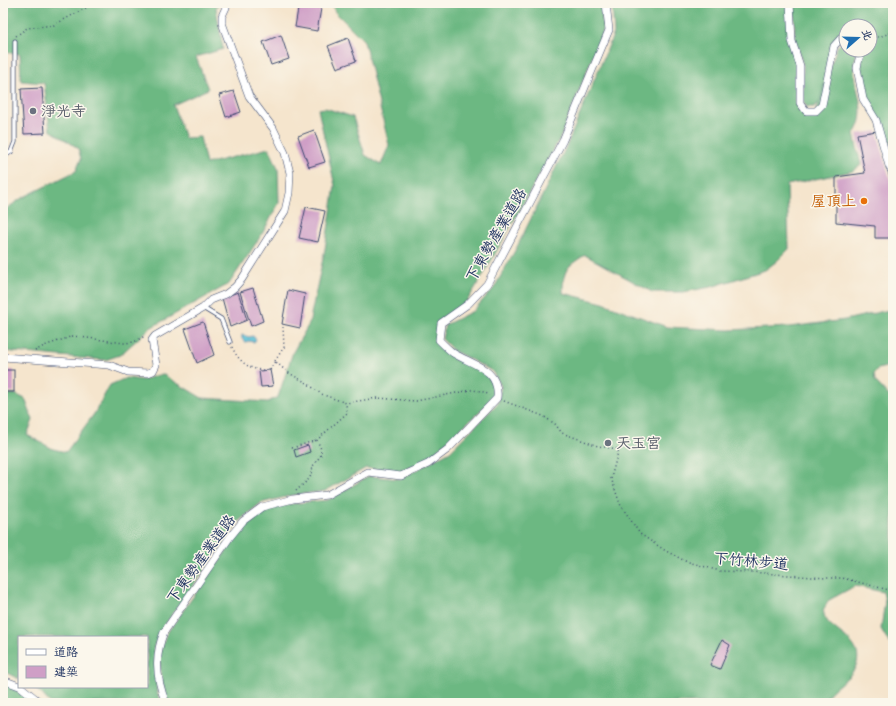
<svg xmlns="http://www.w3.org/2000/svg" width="896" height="706" font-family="Sriracha,'LXGW WenKai TC',sans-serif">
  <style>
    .forest { fill: #6cb882; stroke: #447470 }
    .water { fill: #59c0d6; stroke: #3a789a }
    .building { fill: #cf9fc6 }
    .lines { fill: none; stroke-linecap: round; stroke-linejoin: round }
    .lane-casing { stroke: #3c4a6f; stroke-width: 5 }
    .street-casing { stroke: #3c4a6f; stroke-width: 8 }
    .path { stroke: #3c4a6f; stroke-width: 1.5; stroke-dasharray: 1 3; stroke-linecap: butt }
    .lane { stroke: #fff; stroke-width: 3.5 }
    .street { stroke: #fff; stroke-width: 7 }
    .worship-dot { fill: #6b7280; stroke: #fbf7ec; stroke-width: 1.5 }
    .food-dot { fill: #e8710a; stroke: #fbf7ec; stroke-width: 1.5 }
    .labels { text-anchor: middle; stroke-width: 3; stroke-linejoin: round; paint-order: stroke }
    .worship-label { font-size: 15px; fill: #5b616d; stroke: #fbf7ec; text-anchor: start }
    .food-label { font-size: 15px; fill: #c56008; stroke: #fbf7ec; text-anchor: end }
    .street-label { font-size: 15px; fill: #1b2f5e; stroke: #fbf7ec }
  </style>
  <rect width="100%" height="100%" fill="#fbf7ec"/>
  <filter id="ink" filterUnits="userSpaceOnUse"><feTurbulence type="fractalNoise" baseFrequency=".025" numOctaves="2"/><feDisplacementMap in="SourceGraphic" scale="8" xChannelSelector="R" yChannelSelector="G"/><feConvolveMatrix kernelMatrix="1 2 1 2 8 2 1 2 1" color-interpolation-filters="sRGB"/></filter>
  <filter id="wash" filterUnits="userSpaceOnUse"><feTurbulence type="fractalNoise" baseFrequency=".012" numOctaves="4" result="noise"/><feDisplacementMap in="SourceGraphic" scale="16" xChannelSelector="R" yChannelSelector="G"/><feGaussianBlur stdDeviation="0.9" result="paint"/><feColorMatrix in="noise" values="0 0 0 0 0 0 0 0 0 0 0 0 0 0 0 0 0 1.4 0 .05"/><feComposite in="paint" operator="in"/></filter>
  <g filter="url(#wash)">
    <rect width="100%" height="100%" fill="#f5e5cd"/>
    <g class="forest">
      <path d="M3,3H219L216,8L223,49L196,57L208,89L173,105L185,138L200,137L206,164L269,148L278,168L279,203L262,234L229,284L150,328L120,355L105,360L3,351V211L22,198L76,171L81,159L78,148L50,130L44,83L21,81L20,54L3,52Z"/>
      <path d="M331,3H601L603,31L560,138L482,277L467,301L438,322L436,340L488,375L495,388L493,399L426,461L400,472L366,468L325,491L293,495L261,503L240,520L162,629L154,646L157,692L162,703H50L41,693L32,687H147V637H19V679L3,671V394H15L25,399L33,420L27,435L53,449L66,452L94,414L110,385L126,378L142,380L162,374L202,398L268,402L278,397L293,352L309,324L325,249L335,186L318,109L325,108L353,117L365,155L381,165L389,145L364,41L335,12Z"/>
      <path d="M612,3H788L796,66V103L803,115L815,114L837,47L846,39V50H858C856,56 853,63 854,69C855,93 869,111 854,134L861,165L853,171L787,185L789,249L777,261L765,270L711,287L683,292H652L585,255C566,267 563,270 563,293L603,303L667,327L729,330L789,327L845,320L893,309V365L878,369L874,374L875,381L893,400V649L881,629L885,601L883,592L855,586L829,600L823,610C824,613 824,617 826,619C831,630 863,642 857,663C852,681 829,686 824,703H169C162,688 158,667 161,650C162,645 165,638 167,633L245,525L265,510L290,504L328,500L369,476L400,479L450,451L498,403L501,386L492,371L453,350L442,339L445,325L473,311L494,288L517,247L567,145L614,33Z"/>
      <path d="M794,3H893V146L864,98L859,68L864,50H870V26H846V34L832,45L820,102L814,107H807L803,101V65L795,41Z"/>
      <path d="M3,684H8L34,703H3Z"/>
    </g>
    <path class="water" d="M242,335L249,337L253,336L256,340L254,342L249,341L245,342L242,339Z"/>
    <g id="blocks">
      <g class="building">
        <path d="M299,3H322L317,31L295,27Z"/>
        <path d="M281,35L289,59L271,65L263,42Z"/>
        <path d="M348,38L356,61L337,68L328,46Z"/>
        <path d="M42,88L45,133L24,134L21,89Z"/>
        <path d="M234,91L241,112L226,117L219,95Z"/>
        <path d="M314,130L325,162L309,167L298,136Z"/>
        <path d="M877,131L890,179H893V238H875V226L836,222V177L865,173L857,134Z"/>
        <path d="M306,207L325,211L318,242L299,238Z"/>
        <path d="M253,288L263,321L251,326L240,292Z"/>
        <path d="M288,290L305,294L300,328L282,324Z"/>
        <path d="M238,292L247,320L230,327L222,298Z"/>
        <path d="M203,322L214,355L197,363L185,329Z"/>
        <rect x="3" y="370" width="11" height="22"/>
        <path d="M270,370L273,386L261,387L259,371Z"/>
        <path d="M308,445L310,452L296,457L294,450Z"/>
        <path d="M722,640L730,645L720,669L710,665Z"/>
      </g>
    </g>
  </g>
  <g filter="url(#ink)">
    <use href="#blocks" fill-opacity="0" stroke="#3c4a6f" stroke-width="1"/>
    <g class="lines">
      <g class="lane-casing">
        <g id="lane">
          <path d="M3,157L11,152L15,142V41"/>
          <path d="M203,308L221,319L230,342"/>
        </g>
      </g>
      <g class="street-casing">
        <g id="street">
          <path d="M790,3L792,41L800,66V103L806,111H816L822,105L834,46L842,37L846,36"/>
          <path d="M861,50L857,68L863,99L876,120L889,166L893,173"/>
          <path d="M3,357L109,365L128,372L148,373L153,371L156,365L152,340L155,336L203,308L211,300L226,294L235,287L242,279L285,211L289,193L290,173L285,153L273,128L249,96L222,23V16L228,3"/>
          <path d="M3,680L19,686"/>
          <path d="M21,687L41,703"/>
          <path d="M166,703C156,679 154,656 164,632L230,537L243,521L262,507L293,499L327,495L368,472L401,476L428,464L448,449L497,398C500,369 473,365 453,353C448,349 443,344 439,340L441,323L468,304L487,284L563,140L609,30L606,3"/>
        </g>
      </g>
      <g class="path">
        <path d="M16,36L27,28L54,25L95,3"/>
        <path d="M870,39L885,35L893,31"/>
        <path d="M232,347C240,364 251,371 270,370L275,361L287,372L307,383L321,394L346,403L377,398L416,401L471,390L481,391L490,395"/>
        <path d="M35,351L44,346L73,336L124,343L134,342L145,336"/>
        <path d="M275,361L284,347L283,327"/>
        <path d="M504,401L543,416L555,424L562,433L598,446L618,449V452L611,478L620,504L640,534L666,551L685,561L720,571L751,572L825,578H842L893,591"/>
        <path d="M292,448L317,440"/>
        <path d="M296,491L310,478L313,466L321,455V449L317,440L347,413L346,404"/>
      </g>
      <use href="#lane" class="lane"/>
      <use href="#street" class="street"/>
    </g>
  </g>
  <g class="worship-dot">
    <circle cx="33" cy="111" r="4"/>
    <circle cx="608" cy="443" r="4"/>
  </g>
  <circle class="food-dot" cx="864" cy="201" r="4"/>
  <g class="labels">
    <g class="worship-label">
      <text x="41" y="116">淨光寺</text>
      <text x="616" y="448">天玉宮</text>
    </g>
    <g class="food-label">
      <text x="856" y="206">屋頂上</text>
    </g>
    <g class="street-label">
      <text transform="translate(496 235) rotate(-60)" y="5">下東勢產業道路</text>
      <text transform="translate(201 559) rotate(-54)" y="5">下東勢產業道路</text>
      <text transform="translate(751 561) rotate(5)" y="5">下竹林步道</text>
    </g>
  </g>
  <rect width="896" height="706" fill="none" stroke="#fbf7ec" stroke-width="16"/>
  <rect x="18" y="636" width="130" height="52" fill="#fbf7ec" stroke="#a1a7b3"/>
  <rect x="26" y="649" width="20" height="6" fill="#ffffff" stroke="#a1a7b3"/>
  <text x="54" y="656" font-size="12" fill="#1b2f5e">道路</text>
  <rect x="26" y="666" width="20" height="12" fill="#cf9fc6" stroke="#a1a7b3"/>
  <text x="54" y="676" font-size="12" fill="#1b2f5e">建築</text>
  <g transform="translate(858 38) rotate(70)"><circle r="19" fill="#fbf7ec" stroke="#a1a7b3"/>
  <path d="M0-3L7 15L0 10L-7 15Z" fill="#1f6fb2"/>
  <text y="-6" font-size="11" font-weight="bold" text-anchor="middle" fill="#1b2f5e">北</text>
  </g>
</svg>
